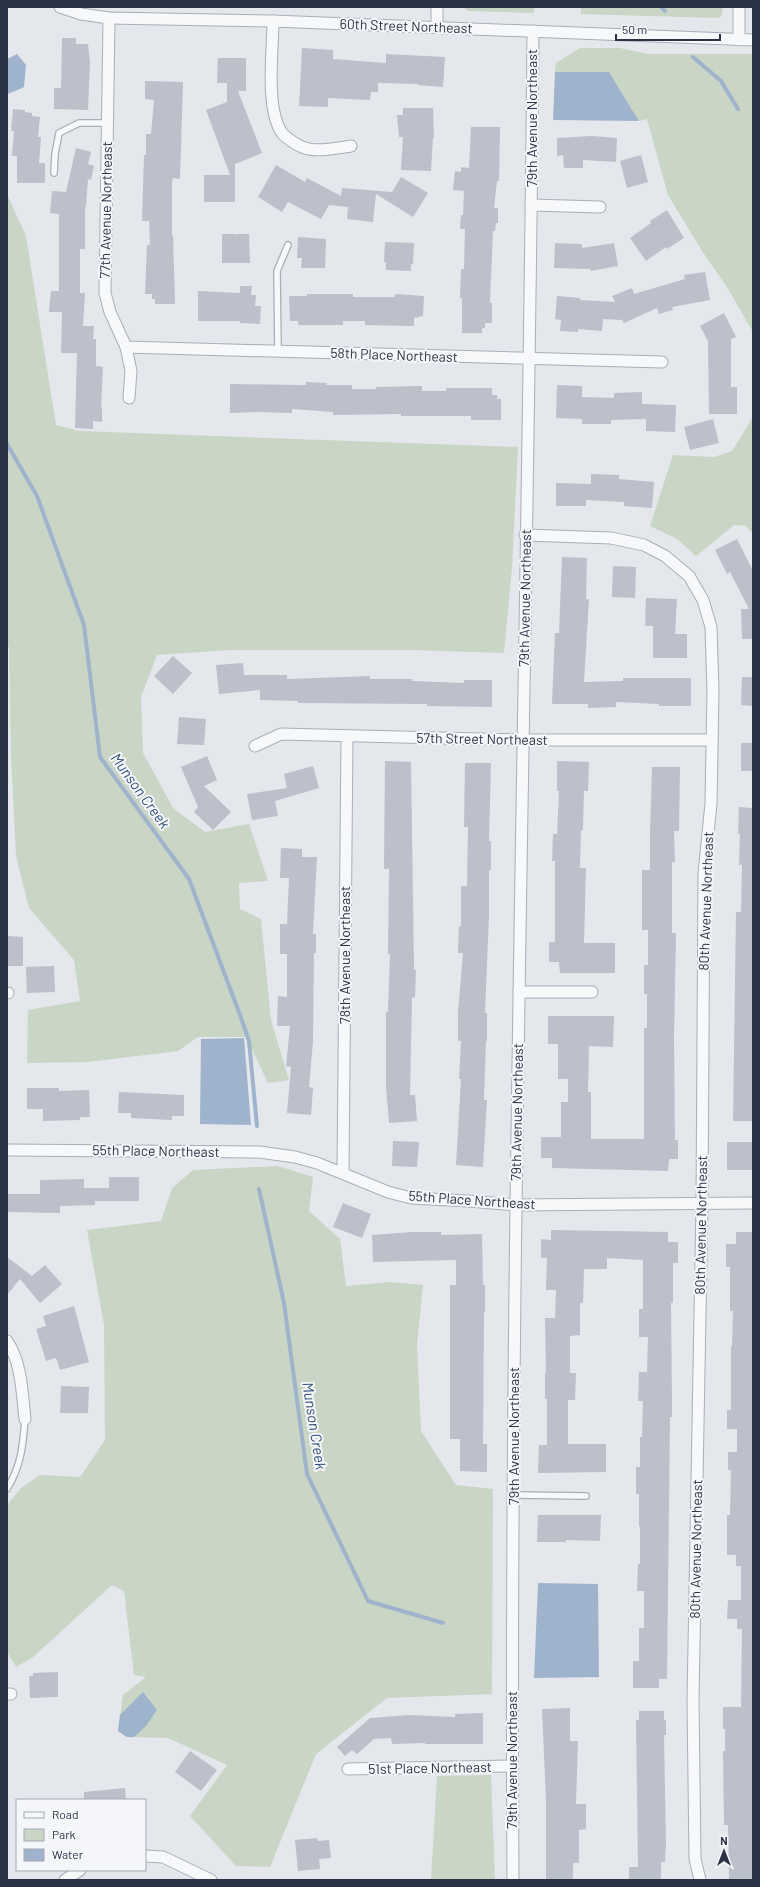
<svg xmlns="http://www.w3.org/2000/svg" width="760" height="1887" font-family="Barlow,sans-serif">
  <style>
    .green { fill: #c9d6c5 }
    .water { fill: #9fb4cc }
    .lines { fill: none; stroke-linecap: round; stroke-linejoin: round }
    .stream { stroke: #9fb4cc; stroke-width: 4 }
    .building { fill: #bbc0ca }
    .lane-casing { stroke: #a9aeb7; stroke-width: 8 }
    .street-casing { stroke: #a9aeb7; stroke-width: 13 }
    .lane { stroke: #f7f8fa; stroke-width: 5.5 }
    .street { stroke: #f7f8fa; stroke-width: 11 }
    .labels { text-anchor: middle; stroke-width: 4; stroke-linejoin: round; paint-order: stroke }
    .street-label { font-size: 14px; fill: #2b3445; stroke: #f4f6f9 }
    .water-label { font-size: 15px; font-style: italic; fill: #34527a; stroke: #f4f6f9 }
  </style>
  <rect width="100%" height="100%" fill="#e4e7ec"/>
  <g class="green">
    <path d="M464,7H534V13L468,11Z"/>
    <path d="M581,7H723L722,15L718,18L581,14Z"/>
    <path d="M580,48H620L648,54H753V332L727,287L702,251L668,195L647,119L639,121L609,72H555L556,63Z"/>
    <path d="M7,194L26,236L56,425L79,431L518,447L512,568L504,653L411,650H229L157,655L141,697L143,753L173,808L205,832L249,824L268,881L239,883L240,909L261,919L271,1020L289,1080L268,1083L246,1037H198L178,1051L88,1062L27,1063L28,1010L80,1001L74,960L29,908L16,856L11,755L9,649L7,640Z"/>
    <path d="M753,417V534L746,526L734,525L696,556L677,539L650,526L673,455L714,457L732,451Z"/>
    <path d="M278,1166L313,1177L309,1211L340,1239L346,1286L390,1282L423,1285L417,1344L421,1431L456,1485L493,1489L492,1694L387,1698L316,1754L270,1867L236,1866L190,1816L227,1765L168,1738L127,1737L118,1731L123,1695L146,1677L134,1675L124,1591L112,1585L32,1658L16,1667L7,1652V1505L21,1488L40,1475L80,1477L105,1440L104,1325L87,1230L161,1221L172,1188L193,1170Z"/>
    <path d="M491,1775L495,1880H431L437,1776Z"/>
  </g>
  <g class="water">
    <path d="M17,54L26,65L24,87L13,92L7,94V59Z"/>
    <path d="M555,72H609L639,121L553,120Z"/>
    <path d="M244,1038L251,1125L200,1124L201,1039Z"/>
    <path d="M538,1583L598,1584L599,1677L534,1678Z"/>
    <path d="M143,1692L157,1710L146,1726L134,1737H127L118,1731L120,1715Z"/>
  </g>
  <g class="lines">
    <g class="stream">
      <path d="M661,7L665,11"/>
      <path d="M693,57L721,81L738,109"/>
      <path d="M7,444L37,496L84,625L100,757L189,879L240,1015L249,1041L257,1126"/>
      <path d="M259,1189L284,1303L307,1474L368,1601L443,1623"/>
    </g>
  </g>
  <g class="building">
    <path d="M62,38H76V44H88L90,63L88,110L54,109V88H61Z"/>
    <path d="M302,48L333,50V59L386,63V54L445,57L443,87L418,85V84L378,83V92H371L370,100L328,98V107L299,106Z"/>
    <path d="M218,58H246V91H238L262,153L235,164V202H204V175H230L206,110L227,102V83H217Z"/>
    <path d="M145,81L183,82L180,179L173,178L172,182V236H173L175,304H155V299H152V294H145L147,245H150L149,221H142L144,155H146V134H151L154,100L145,99Z"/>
    <path d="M403,108H433L434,138H433L431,171L401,170L403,137H399L397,115H403Z"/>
    <path d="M13,109L25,110V112L32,113V116L40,117L38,137H41L39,163H45V183H17V156H12L14,131H11Z"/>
    <path d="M471,127H500L499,181H497L494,208H498V223H496L495,231H493L490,303H492V323H485V328H482V333H462V298H460L461,269H464L465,229H460L461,215H463L464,191L453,190L455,171L461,172V167L469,168Z"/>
    <path d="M591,136L617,138L616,162L583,160V168H564L563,155L557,156V138Z"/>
    <path d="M76,148L91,152L88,164L94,166L91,180L88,179L86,207H85V249H80V293H85L83,326H94L93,339H96V366L103,367L101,407H102V422L93,421V429L75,428L77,353H61L62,312H49L51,291H59V214L50,213L52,191L66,192Z"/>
    <path d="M641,155L648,182L627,188L620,161Z"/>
    <path d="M276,165L305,182L307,178L341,196L342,188L392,192L401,177L428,193L413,217L376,194L373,222L347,219L348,207L329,205L321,219L288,202L282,212L258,197Z"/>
    <path d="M667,210L684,238L667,249L666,247L646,261L630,238L651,223L650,221Z"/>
    <path d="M222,234H235L234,237L236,234H249L250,263H222Z"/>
    <path d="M298,237L326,239L325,268H301L302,258H297Z"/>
    <path d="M385,242L414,243L413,264H411V271L386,270V262H384Z"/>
    <path d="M555,243L582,244V248L614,243L618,266L591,271L590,269L554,268Z"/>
    <path d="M705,272L710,300L672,307L673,310L659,314L657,308L624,323L622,320L603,319L602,331L578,329V332L560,331L561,320L555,319L557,296L580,298V300L615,302L612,296L632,288L634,294L685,279L684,275Z"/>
    <path d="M240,286H252L251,295H256L255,306H261L260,324L240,323V321H198V291L240,293Z"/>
    <path d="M307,294H353V297H395V294L424,296L423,316L414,318V326L365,325V321H343V325H298V321H290L289,296H307Z"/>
    <path d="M724,313L736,337L731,339V387H737V414H709L708,341L700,326Z"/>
    <path d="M306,382L327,383L326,385H352V389H376V387L422,386V391H446V388H492V395H497V399H501V420H471V416H401V414L333,415V412L292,409V413L258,412L230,413V384L298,385H306Z"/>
    <path d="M557,385L582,386V397L614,398V393L642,392V404L676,405L675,432L646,431V419L611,420V424H582V419L556,418Z"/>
    <path d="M713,419L719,443L690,450L684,427Z"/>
    <path d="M591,474L619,475V479L654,482L652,508L624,506V502L586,500V506H556V483L591,484Z"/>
    <path d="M737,539L753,571V639H742L741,609H749L730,572L727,574L715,550Z"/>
    <path d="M562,557L587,558L586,599H589L584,682L623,681V678H691V706H659V704L616,702V707L588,708V704H552L555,633H559Z"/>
    <path d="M613,566L636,567L635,598L612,597Z"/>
    <path d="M646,598L677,599L675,634H687V658H653V626H645Z"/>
    <path d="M173,656L192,673L173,694L154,676Z"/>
    <path d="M243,663L244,675H287V679L370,676V679H412V681L464,683V680H492V707L427,706V704L298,703V701L260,700V690L219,694L216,665Z"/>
    <path d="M742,677H753V706L741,705Z"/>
    <path d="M179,717L206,719L204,745L177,744Z"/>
    <rect x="741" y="743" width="12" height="28"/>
    <path d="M207,756L217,780L204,786L231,812L213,830L194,812L198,807L181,767Z"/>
    <path d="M385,761L411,762L414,970H416L415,998L412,997L410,1095H415L417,1121L389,1123L386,1087V1012H388L390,954H388L389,869H384Z"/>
    <path d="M557,761L589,762L588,791H584L583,830H581L580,868H586L584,943H615V973H560L559,962H549V942H555V861H552L553,834H557L559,791H557Z"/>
    <path d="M465,763H491L489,841H491V870H489V916L485,1013H487V1041H486L484,1100H487L483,1167L456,1165L461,1079H459L461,1041H458V1013L463,953H458L459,926H461V886H467L468,827H464Z"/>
    <path d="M313,766L319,788L275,801L278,816L252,820L247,794L287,788L284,774Z"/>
    <path d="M652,767H680L679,831H674L675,862H672V933H676L674,1038L675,1140H678V1159H669L668,1171L552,1168V1158H541V1137H561V1102H568V1079H558V1044H548V1016H614L613,1047L589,1046L588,1092H591V1139H644V1028H647V994H644V965H648V930H642V870H650V835Z"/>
    <path d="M739,807L753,808V1121H733L736,912H741L742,865H739L740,834H738Z"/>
    <path d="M281,848L302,849V857H317L313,934H316V953H314L313,1041L309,1087L313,1088L311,1115L287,1113L291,1067L286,1066L290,1026H277L278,996L287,997V954H280V924H287L289,878H280Z"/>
    <path d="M7,936L23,937V966H7Z"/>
    <path d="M54,966L55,992L27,993L26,967Z"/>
    <path d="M27,1088H59V1091L89,1090L90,1117H80V1120L43,1121V1109H27Z"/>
    <path d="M119,1092L184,1095V1116H172V1120L131,1118V1113H118Z"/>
    <path d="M393,1141L419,1142L417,1167L392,1166Z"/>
    <rect x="727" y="1142" width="26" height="28"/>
    <path d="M109,1177H139V1201H95V1205L60,1206V1213L7,1212V1194H40V1180L84,1179V1188H109Z"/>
    <path d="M343,1203L371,1214L362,1238L333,1227Z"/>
    <path d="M551,1230L668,1232V1242H678V1263H673V1303H671L672,1404V1417H670L667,1679H659V1688H633V1661H639V1628H644V1591H637L638,1564H640V1527H639V1494H636V1467H640V1437H642L643,1401H638L639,1372H647L648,1337H639V1309H643V1260L607,1258V1269H584L583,1303H580V1335L570,1336V1373H576L575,1400H568V1444H606V1472L538,1473L539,1445H547V1399H545V1373H546L545,1318H555L556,1290H546L547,1258H541V1239L551,1240Z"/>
    <path d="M413,1232H441V1235L482,1234L483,1285H485V1312H484L483,1444H487V1472L460,1471V1439H450V1285H456V1260L373,1262L372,1235Z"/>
    <path d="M736,1232H753V1880H729L728,1825H724L723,1751H725V1729H723V1707H741L742,1629H737V1619H727L728,1600H741V1566H736V1555H727V1515H730L731,1470H728V1452H737V1429H727V1410H731V1346H732L733,1311H730V1267H726V1244H736Z"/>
    <path d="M7,1257L32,1276L45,1265L62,1284L40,1303L20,1279L7,1295Z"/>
    <path d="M74,1306L89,1362L60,1370L56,1358L46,1361L36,1329L46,1326L43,1316Z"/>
    <path d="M61,1386L89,1387L88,1413H60Z"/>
    <path d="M538,1515H601L600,1541L566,1540V1542H537Z"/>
    <path d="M58,1672V1697L30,1698L29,1676H33V1673Z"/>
    <path d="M570,1708V1741H578L576,1804H586V1829L579,1830V1863H573V1880H546V1800L542,1709Z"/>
    <path d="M639,1711H664V1720H666V1735H664L666,1845L665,1862H661V1880H629V1867H638L636,1720H639Z"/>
    <path d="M483,1713V1744H425V1743L392,1744L391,1738L374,1739L357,1754L352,1750L345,1756L337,1747L370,1718L410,1715L455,1717V1714Z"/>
    <path d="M190,1751L217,1770L201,1791L175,1772Z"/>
    <path d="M125,1788L126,1800H84V1792Z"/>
    <path d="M317,1838L318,1841L329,1840L331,1858L319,1859L320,1869L298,1871L295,1840Z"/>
  </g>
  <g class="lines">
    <g class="lane-casing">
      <g id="lane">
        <path d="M54,173L55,154L59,133L79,123H108"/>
        <path d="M278,351L277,271L288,245"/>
        <path d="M7,1489C21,1466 23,1446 25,1419"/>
        <path d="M514,1495L586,1496"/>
      </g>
    </g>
    <g class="street-casing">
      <g id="street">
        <path d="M60,7L81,14L109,18L273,21L753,40"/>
        <path d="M437,7V27"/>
        <path d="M739,7V40"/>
        <path d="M109,18L105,293L110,312L126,347L131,371L129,398"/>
        <path d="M273,21C273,51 265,108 282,133C286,138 297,145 302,147C316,153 337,148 351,146"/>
        <path d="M531,205L600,207"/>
        <path d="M126,347L662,362"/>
        <path d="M525,535L611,538L644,545L665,556L689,576L703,600L711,627L713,691L711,804L704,873L702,1204L693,1701L695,1859L700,1880"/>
        <path d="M255,746L281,734L524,740H712"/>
        <path d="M519,992H592"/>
        <path d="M7,993H8"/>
        <path d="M7,1150L259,1152L295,1157L317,1163L388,1192L411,1198L468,1201L515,1205L753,1203"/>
        <path d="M343,1173L347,737"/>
        <path d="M7,1341C22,1363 22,1394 25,1419"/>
        <path d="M7,1694H11"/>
        <path d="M348,1769L512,1766"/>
        <path d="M145,1856L163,1857L211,1880"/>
        <path d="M65,1880L80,1870"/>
        <path d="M513,1880C509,1263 528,647 533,31"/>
      </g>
    </g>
    <use href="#lane" class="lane"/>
    <use href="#street" class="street"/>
  </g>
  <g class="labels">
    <g class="street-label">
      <text transform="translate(406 26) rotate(2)" y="5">60th Street Northeast</text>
      <text transform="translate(532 118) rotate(-90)" y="5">79th Avenue Northeast</text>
      <text transform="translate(106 210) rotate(-89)" y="5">77th Avenue Northeast</text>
      <text transform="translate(394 355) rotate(2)" y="5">58th Place Northeast</text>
      <text transform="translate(525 598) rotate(-89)" y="5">79th Avenue Northeast</text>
      <text transform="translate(482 739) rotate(1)" y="5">57th Street Northeast</text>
      <text transform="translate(706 901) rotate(-88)" y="5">80th Avenue Northeast</text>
      <text transform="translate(345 955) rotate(-90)" y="5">78th Avenue Northeast</text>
      <text transform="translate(517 1112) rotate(-89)" y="5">79th Avenue Northeast</text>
      <text transform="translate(156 1151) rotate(1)" y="5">55th Place Northeast</text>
      <text transform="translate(472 1200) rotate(4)" y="5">55th Place Northeast</text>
      <text transform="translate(701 1225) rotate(-89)" y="5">80th Avenue Northeast</text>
      <text transform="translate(514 1436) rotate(-90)" y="5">79th Avenue Northeast</text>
      <text transform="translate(696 1549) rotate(-89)" y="5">80th Avenue Northeast</text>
      <text transform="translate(512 1760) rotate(-90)" y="5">79th Avenue Northeast</text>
      <text transform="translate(430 1768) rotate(-1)" y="5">51st Place Northeast</text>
    </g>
    <g class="water-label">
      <text transform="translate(140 791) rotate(54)" y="5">Munson Creek</text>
      <text transform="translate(314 1426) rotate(81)" y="5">Munson Creek</text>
    </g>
  </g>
  <rect width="760" height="1887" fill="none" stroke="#2b3445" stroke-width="16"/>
  <rect x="16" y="1799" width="130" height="72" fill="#f4f6f9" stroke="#a4a8b1"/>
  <rect x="24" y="1812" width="20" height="6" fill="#f7f8fa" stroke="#a4a8b1"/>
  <text x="52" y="1819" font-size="12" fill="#2b3445">Road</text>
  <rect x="24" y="1829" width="20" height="12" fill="#c9d6c5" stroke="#a4a8b1"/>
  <text x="52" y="1839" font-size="12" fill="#2b3445">Park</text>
  <rect x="24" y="1849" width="20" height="12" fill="#9fb4cc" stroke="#a4a8b1"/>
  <text x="52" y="1859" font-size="12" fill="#2b3445">Water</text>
  <g transform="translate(724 1851)" stroke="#f4f6f9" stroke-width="3" paint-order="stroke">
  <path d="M0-3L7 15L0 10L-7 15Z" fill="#2b3445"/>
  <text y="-6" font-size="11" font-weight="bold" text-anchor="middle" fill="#2b3445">N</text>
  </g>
  <path d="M616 34v6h104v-6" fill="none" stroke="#2b3445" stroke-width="2"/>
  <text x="622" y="34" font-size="12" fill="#2b3445" stroke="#f4f6f9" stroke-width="3" paint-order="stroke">50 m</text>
</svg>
